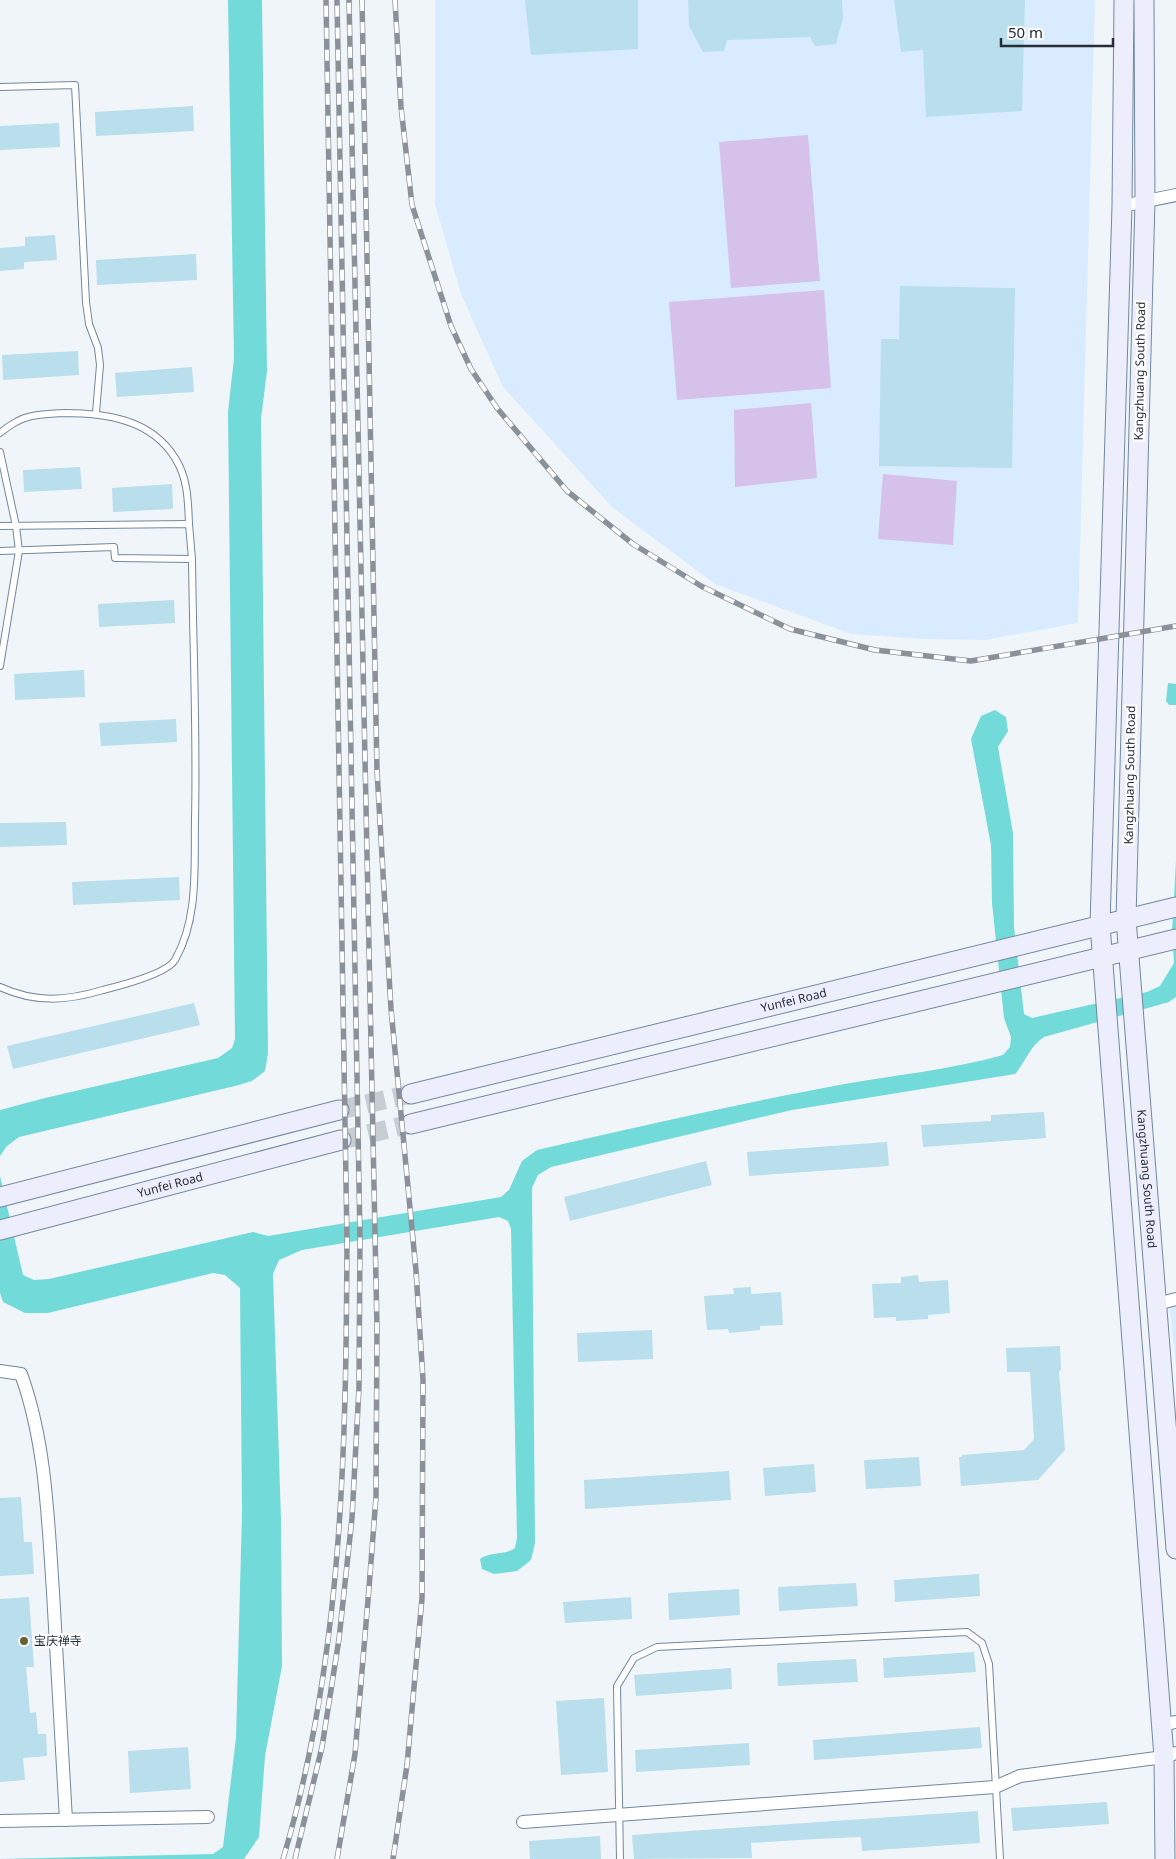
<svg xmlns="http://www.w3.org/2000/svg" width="1176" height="1859" font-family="'Noto Sans','Noto Sans SC',sans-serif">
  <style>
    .built { fill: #d9ebfe }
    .green { fill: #d6c1ea }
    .water { fill: #72dad9 }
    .building { fill: #b9deec }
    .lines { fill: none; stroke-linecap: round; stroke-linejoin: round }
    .secondary-tunnel { stroke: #c7cdd3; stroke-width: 19; stroke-dasharray: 19 9; stroke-linecap: butt }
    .lane-casing { stroke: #72879f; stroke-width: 8 }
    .street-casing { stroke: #72879f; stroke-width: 14 }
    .secondary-casing { stroke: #72879f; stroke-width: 21 }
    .lane { stroke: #fff; stroke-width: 6 }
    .street { stroke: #fff; stroke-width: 12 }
    .secondary { stroke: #edeefc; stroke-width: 19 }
    .rail-casing { stroke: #8a9199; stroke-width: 5.5 }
    .rail { stroke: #fff; stroke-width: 4; stroke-dasharray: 11; stroke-linecap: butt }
    .poi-dot { fill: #636331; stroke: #fff; stroke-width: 2 }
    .labels { text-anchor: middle; stroke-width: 4.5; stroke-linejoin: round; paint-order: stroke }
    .street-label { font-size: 12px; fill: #252e38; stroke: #fff }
    .poi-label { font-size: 12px; fill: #252e38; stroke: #fff; text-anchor: start }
  </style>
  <rect width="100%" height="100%" fill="#f0f5fa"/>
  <g class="built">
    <path d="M435,0H1095L1078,623L985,640L922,639L851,634L715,584L613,508L503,387L461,294L435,204Z"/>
    <path d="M1176,1292V1368L1168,1294Z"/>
  </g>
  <g class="green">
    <path d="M808,135L820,281L731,288L719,142Z"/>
    <path d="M824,290L831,388L677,400L669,302Z"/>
    <path d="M811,403L817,478L735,487L734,410Z"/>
    <path d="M883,474L957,481L953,545L878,539Z"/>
  </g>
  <g class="water">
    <path d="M228,0H262L267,371L261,419L268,1053L265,1071L252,1081L235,1086L19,1137L7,1146L0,1156V1110L45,1098L218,1058L232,1048L235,1039L228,412L234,358Z"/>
    <path d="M1168,683L1176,684V705H1169L1166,701Z"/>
    <path d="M995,710L1006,717L1008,731L998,747L1013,833L1014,927L1024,1014L1032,1018L1045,1015L1147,992L1160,986L1174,963L1172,932L1176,861V997L1169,1002L1044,1037C1030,1046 1026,1061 1015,1074L792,1110L551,1167L538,1175L532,1188L535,1543L531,1560L517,1571L494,1574L482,1569L480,1559C491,1551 504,1556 515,1548L517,1538L511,1229L508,1221L499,1217L302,1250L279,1260L273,1274L281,1520L282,1666L265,1756L259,1837L244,1859H0L213,1854L223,1847L236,1738L242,1513L240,1288L225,1275L213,1273L48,1313H25L3,1302L0,1293V1176L23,1275L34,1280L49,1279L253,1232L268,1236L501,1197L509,1190L522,1161L537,1150C637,1127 737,1104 839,1085C894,1075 950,1070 1003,1055L1010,1047L1011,1037L1004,1018L992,903L991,845L971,739L981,716Z"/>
  </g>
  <g class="building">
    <path d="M525,0H638V49L531,55Z"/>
    <path d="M688,0H842L843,18L836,44L815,46L810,37L727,40L724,51L703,52L689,26Z"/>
    <path d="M894,0H1025L1022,111L926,117L923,50L901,52Z"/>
    <path d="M193,106L194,131L96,136L95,112Z"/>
    <path d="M59,123L60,147L0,150V126Z"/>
    <path d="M55,235L57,260L24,262V269L0,271V248L25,246V237Z"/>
    <path d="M196,254L197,280L97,285L96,260Z"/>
    <path d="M900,286L1015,288L1012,468L879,466L881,339H899Z"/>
    <path d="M78,351L79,375L3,380L2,355Z"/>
    <path d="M192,367L194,392L117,397L115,373Z"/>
    <path d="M80,467L82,489L24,492L23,470Z"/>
    <path d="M172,484L173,509L113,512L112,488Z"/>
    <path d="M174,600L175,623L99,627L98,604Z"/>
    <path d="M84,670L85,697L15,700L14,674Z"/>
    <path d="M176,719L177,742L101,746L99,723Z"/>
    <path d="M66,822L67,845L0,847V823Z"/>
    <path d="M179,877L180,900L73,905L72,882Z"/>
    <path d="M194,1003L200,1025L13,1069L7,1046Z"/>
    <path d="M1044,1112L1046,1138L923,1147L921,1125L991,1121V1115Z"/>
    <path d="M887,1142L889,1166L749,1176L747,1152Z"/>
    <path d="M706,1161L712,1185L570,1221L564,1197Z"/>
    <path d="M918,1275L919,1282L948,1280L950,1313L928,1315V1319L896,1321V1317L874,1318L872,1284L901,1283V1277Z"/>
    <path d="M751,1287V1294L781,1292L783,1325L760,1326V1330L729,1333L728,1329L707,1330L704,1296L734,1294L733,1288Z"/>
    <path d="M652,1330L653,1359L578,1362L577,1333Z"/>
    <path d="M1060,1346L1061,1370L1059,1371L1065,1450L1038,1480L961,1486L959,1457H962V1455L1024,1450L1034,1439L1030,1372H1007L1006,1348Z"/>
    <path d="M919,1457L921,1486L866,1489L864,1460Z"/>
    <path d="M814,1464L816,1492L765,1496L763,1468Z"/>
    <path d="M729,1471L731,1500L585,1509L584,1480Z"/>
    <path d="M21,1497L24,1542H32L34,1574L0,1576V1498Z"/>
    <path d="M979,1574L980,1596L895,1602L894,1580Z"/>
    <path d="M856,1583L858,1606L779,1611L778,1587Z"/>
    <path d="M739,1589L740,1615L669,1620L668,1593Z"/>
    <path d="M29,1597L34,1667H26L30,1713L36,1712L38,1734H46L47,1756L23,1758L25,1780L0,1782V1599Z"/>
    <path d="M631,1597L632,1619L565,1623L563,1602Z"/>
    <path d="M974,1652L976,1672L884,1678L883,1658Z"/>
    <path d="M856,1659L858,1682L778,1686L777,1663Z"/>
    <path d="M731,1668L732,1689L636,1696L634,1675Z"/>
    <path d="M604,1698L608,1772L561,1775L556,1701Z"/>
    <path d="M980,1727L982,1748L814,1760L813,1740Z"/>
    <path d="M749,1743L750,1765L636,1772L635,1750Z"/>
    <path d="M188,1747L191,1789L130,1793L128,1751Z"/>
    <path d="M1107,1802L1109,1824L1013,1831L1011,1808Z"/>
    <path d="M978,1811L980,1843L862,1851L861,1837L816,1839L751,1843L752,1858L634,1859L632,1835Z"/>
    <path d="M600,1836L601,1859H530L529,1841Z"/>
  </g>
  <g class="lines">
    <g class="secondary-tunnel">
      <path d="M339,1110L411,1094"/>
      <path d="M341,1140L411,1124"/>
    </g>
    <g class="lane-casing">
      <g id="lane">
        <path d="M0,87L75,85L86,302L89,324L98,348L100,365L96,413"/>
        <path d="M0,433C5,429 10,425 16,422C30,414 48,414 64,413C105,413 151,419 175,458C188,478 188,501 189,524"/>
        <path d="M0,452L16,526L19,551L0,666"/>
        <path d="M0,526L189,524L192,559L115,558L114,547L0,551"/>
        <path d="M0,987C35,1003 66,1001 103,990C119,986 167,974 175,960C199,918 194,866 195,819C197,733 193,646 192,559"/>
        <path d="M620,1859L617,1686L634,1658L657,1647L967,1632L982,1643L989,1664L1000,1859"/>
      </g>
    </g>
    <g class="street-casing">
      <g id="street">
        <path d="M1122,206L1176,195"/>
        <path d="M1157,1304L1176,1299"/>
        <path d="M0,1371L21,1374C46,1443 48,1520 53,1592C57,1668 62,1744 66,1820"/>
        <path d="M1160,1725L1176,1722"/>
        <path d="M0,1821L208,1817"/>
        <path d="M523,1822L995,1787L1020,1776L1164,1757L1176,1753"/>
      </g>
    </g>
    <g class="secondary-casing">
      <g id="secondary">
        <path d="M1124,0L1122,206L1100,925L1164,1757L1165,1859"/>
        <path id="s1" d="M1144,0L1145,201L1126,919L1176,1549"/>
        <path id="s2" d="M411,1094L1176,907"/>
        <path d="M411,1124L1176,939"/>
        <path d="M0,1197L339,1110"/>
        <path id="s3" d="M0,1230L341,1140"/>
      </g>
    </g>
    <use href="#lane" class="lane"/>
    <use href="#street" class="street"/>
    <use href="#secondary" class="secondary"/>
    <g class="rail-casing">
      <g id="rail">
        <path d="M362,0L377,771L391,1009L416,1271L423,1380L422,1598L407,1765L393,1859"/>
        <path d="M395,0L401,107L412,205L451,326L471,369L497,408L567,491L633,544L701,586L790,629L875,650L971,661L1176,626"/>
        <path d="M283,1859C343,1658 346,1448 347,1240L326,0"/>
        <path d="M295,1859L322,1747L339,1639L352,1518L359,1388L360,1238L337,0"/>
        <path d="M337,1859L355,1754L369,1588L376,1497L377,1328L349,0"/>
      </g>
    </g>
    <use href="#rail" class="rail"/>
  </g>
  <circle class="poi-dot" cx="24" cy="1641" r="5"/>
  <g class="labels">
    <g class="street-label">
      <text transform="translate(1140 371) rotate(-89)" y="4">Kangzhuang South Road</text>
      <text transform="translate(1130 775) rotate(-89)" y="4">Kangzhuang South Road</text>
      <text dy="4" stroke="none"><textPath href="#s2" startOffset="394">Yunfei Road</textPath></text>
      <text dy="4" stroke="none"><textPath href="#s1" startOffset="1180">Kangzhuang South Road</textPath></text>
      <text dy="4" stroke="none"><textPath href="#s3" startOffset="176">Yunfei Road</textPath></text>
    </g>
    <g class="poi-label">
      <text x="34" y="1645">宝庆禅寺</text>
    </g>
  </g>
  <path d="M1001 38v8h112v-8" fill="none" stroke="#252e38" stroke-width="2.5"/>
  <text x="1008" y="38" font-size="15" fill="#252e38" stroke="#ffffff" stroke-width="4" paint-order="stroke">50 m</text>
</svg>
